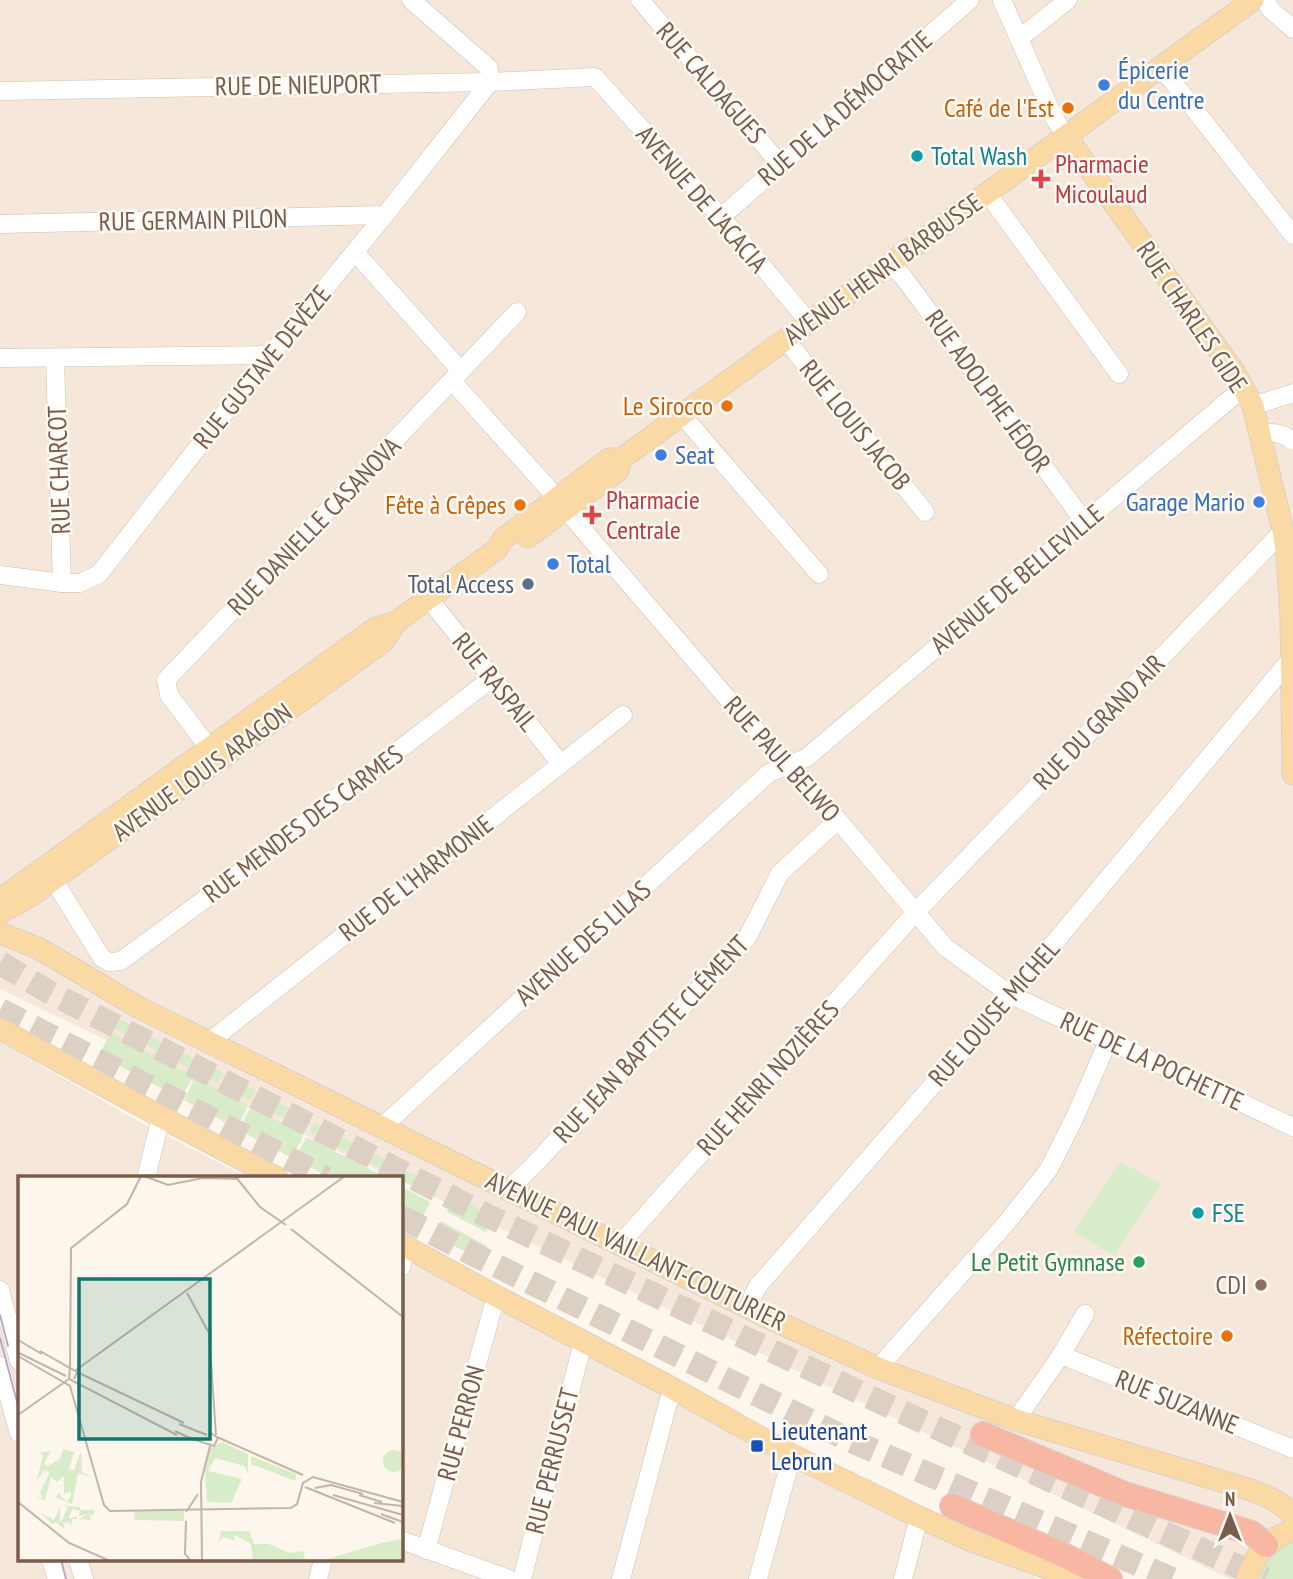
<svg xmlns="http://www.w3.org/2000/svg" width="1293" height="1579" font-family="'PT Sans Narrow',sans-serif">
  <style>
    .residential { fill: #f5e8da }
    .green { fill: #d8ecc9 }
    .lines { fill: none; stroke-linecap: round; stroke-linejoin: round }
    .highway-tunnel { stroke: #dcd0c4; stroke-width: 24; stroke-dasharray: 24 12; stroke-linecap: butt }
    .minor-casing { stroke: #d1beb0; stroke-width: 19 }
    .major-casing { stroke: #dad1cd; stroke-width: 23 }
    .highway-casing { stroke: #dad1cd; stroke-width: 26 }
    .minor { stroke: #fff; stroke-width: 18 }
    .major { stroke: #fbd9a5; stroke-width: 21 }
    .highway { stroke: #f7b7a3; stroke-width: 24 }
    .tram { stroke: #b9a8c9; stroke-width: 2 }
    .shop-dot { fill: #3f7fe0; stroke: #fffaf3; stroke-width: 2.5 }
    .food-dot { fill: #e8710a; stroke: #fffaf3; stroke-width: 2.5 }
    .culture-dot { fill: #0f9aa8; stroke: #fffaf3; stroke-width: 2.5 }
    .health-dot { fill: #e0444e; stroke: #fffaf3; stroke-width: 2.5 }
    .service-dot { fill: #5c6f8a; stroke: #fffaf3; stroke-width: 2.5 }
    .leisure-dot { fill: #2e9e5b; stroke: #fffaf3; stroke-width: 2.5 }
    .education-dot { fill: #8d6e63; stroke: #fffaf3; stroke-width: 2.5 }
    .transit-dot { fill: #1a4fb4; stroke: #fffaf3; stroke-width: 2.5 }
    .labels { text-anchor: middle; stroke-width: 5; stroke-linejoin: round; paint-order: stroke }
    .shop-label { font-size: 26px; fill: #366cbe; stroke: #fffaf3; text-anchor: start }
    .street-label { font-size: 26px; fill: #7a5c4d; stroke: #fffaf3 }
    .food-label { font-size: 26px; fill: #c56008; stroke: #fffaf3; text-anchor: end }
    .culture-label { font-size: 26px; fill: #0d838f; stroke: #fffaf3; text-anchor: start }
    .health-label { font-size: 26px; fill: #be3a42; stroke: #fffaf3; text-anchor: start }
    .service-label { font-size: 26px; fill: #4e5e75; stroke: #fffaf3; text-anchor: end }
    .leisure-label { font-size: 26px; fill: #27864d; stroke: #fffaf3; text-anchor: end }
    .education-label { font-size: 26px; fill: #785e54; stroke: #fffaf3; text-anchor: end }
    .transit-label { font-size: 26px; fill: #164399; stroke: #fffaf3; text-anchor: start }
    .inset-road { fill: none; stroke: #c5b3a7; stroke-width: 2 }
    .view { fill: #0f766e; fill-opacity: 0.15; stroke: #0f766e; stroke-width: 3.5 }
    .inset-edge { fill: none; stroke: #7a5c4d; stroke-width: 3.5 }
  </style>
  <rect width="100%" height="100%" fill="#fdf6ec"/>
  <g class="residential">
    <path d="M0,0H1293V1579H1230L401,1181V1178H394L0,989Z"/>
    <path d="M0,1042L140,1122L249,1178H19V1560H401V1257L934,1535L1040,1579H0Z"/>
  </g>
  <g class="green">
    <path d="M120,1019L146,1033L142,1040L145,1042L149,1035L199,1061L197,1069L193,1070L115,1029L114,1026L117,1020Z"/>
    <path d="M111,1032L191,1075L192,1079L181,1099L99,1055Z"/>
    <path d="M206,1064L254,1090L255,1093L252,1098L248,1100L220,1085L224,1078L221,1076L217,1083L201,1075L200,1071L203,1065Z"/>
    <path d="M198,1079L246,1104L247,1108L236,1128L184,1100L194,1080Z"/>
    <path d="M261,1093L298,1113L294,1120L297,1122L301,1115L309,1119L310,1122L307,1127L304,1129L257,1104L256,1100Z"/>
    <path d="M253,1108L300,1133L303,1137L292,1158L239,1130L249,1110Z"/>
    <path d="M314,1123H316L438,1187L435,1196H432L401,1180V1178H398L370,1163L373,1156L370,1155L366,1162L311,1133V1130Z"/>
    <path d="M306,1138H308L387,1178H331L294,1159Z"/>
    <path d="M1121,1162L1161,1184L1114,1256L1074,1231Z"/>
    <path d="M401,1186L430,1202L419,1225L401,1215Z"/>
    <path d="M455,1196L494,1217L486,1232L447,1212Z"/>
    <path d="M441,1221L487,1246L486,1250L478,1247L474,1256L434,1236Z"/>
    <path d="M1293,1540V1579H1256L1259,1568L1281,1546Z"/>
  </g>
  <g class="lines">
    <g class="highway-tunnel">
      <path d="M0,963L49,992L484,1214L863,1394L1265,1579"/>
      <path d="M0,1010L326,1178"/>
      <path d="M401,1217L473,1254L849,1440L1172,1579"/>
    </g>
    <g class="minor-casing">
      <g id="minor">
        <path d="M411,0L489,68L490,82"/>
        <path d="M640,0L780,164"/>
        <path d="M1002,0L1054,118L1066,136"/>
        <path d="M1265,0L1271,10L1293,29"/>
        <path d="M1020,38L1068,0"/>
        <path d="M1161,67L1293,235"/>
        <path d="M0,91L490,82L595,77L721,217L799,310L807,322"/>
        <path d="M988,194L1119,374"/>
        <path d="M721,217L970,0"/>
        <path d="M0,224L385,215"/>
        <path d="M355,252L461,371"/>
        <path d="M890,263L904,278L1084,521"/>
        <path d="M784,339L795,351L925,512"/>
        <path d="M0,358L270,355"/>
        <path d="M55,358L62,583"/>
        <path d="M452,381L556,497"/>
        <path d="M1253,406L1293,393"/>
        <path d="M682,415L819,574"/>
        <path d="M1259,434C1273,432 1281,432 1293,441"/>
        <path d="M566,510L734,706L838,820L945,947L1011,995L1293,1127"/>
        <path d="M0,575L62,583H80L99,574L270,355L385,215L490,82"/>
        <path d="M429,599L561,764"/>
        <path d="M209,748L169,695L166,680L517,312"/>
        <path d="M53,879L102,958L109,962L121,961L216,891L492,678"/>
        <path d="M209,1042L623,715"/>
        <path d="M382,1127L769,773L806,758L1243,388"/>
        <path d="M146,1178L161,1117"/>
        <path d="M509,1189L531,1168L747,938L780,873L838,820"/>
        <path d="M621,1243L915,913L1283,531"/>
        <path d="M401,1267L406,1247"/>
        <path d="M0,1290L19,1361"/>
        <path d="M747,1307L758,1286L1004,1003L1290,660"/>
        <path d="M1061,1355L1293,1449"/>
        <path d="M0,1366L19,1433"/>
        <path d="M878,1368L1008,1221L1049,1169L1075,1117L1108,1041"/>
        <path d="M1016,1420L1061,1355L1085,1314"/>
        <path d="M401,1540L509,1579"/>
        <path d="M426,1550L496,1296"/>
        <path d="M51,1560L57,1579"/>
        <path d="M78,1560L84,1579"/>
        <path d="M318,1579L323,1560"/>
        <path d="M522,1579L583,1342"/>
        <path d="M621,1579L672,1388"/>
        <path d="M758,1579L792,1455"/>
        <path d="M903,1579L919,1517"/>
      </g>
    </g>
    <g class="major-casing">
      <g id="major">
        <path d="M1066,136L1235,373L1253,406L1283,531L1287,555L1291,619L1293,774"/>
        <path d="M528,537L618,471L620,461"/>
        <path d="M0,898L5,896L374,629L396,622L497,549L503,539L609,459H621L1253,0"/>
        <path d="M0,913L32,895L384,641L396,622"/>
        <path d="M0,933L38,948L138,1007L773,1320L878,1368L1016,1420L1248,1489C1263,1495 1284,1502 1293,1516"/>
        <path d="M0,1029L161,1117L277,1178"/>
        <path d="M401,1244L496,1296L672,1388L792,1455L919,1517L974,1542L1078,1579"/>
        <path d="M1247,1579C1254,1555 1269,1538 1293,1530"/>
      </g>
    </g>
    <g class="highway-casing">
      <g id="highway">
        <path d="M983,1434L1125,1494L1252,1533L1266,1545"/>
        <path d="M952,1506L1070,1558L1110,1579"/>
      </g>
    </g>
    <use href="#minor" class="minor"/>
    <use href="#major" class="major"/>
    <use href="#highway" class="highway"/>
    <g class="tram">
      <path d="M0,1315L8,1346"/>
      <path d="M0,1338L19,1409"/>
      <path d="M61,1560L66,1579"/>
    </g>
  </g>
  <g class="shop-dot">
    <circle cx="1104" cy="85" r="7"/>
    <circle cx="661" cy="455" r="7"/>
    <circle cx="1259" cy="502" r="7"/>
    <circle cx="553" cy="564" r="7"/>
  </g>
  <g class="food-dot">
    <circle cx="1068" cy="108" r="7"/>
    <circle cx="727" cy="406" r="7"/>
    <circle cx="520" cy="505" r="7"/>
    <circle cx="1227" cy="1336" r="7"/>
  </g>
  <g class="culture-dot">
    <circle cx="917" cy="156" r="7"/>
    <circle cx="1198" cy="1213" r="7"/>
  </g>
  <g class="health-dot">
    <path d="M1037.5 168.5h7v7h7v7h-7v7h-7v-7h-7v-7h7z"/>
    <path d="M588.5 504.5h7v7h7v7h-7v7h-7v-7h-7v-7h7z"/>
  </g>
  <circle class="service-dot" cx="528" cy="584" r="7"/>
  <circle class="leisure-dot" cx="1139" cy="1262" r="7"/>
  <circle class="education-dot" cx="1261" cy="1285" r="7"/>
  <rect class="transit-dot" x="750" y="1439" width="14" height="14" rx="3.5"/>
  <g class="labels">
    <g class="shop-label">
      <text x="1118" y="79">Épicerie<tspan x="1118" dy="30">du Centre</tspan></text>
      <text x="675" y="464">Seat</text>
      <text x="1245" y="511" text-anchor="end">Garage Mario</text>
      <text x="567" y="573">Total</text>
    </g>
    <g class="street-label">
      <text transform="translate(711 83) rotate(49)" y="9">RUE CALDAGUES</text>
      <text transform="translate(298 85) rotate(-1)" y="9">RUE DE NIEUPORT</text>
      <text transform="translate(845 108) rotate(-41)" y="9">RUE DE LA DÉMOCRATIE</text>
      <text transform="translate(702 199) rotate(49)" y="9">AVENUE DE L'ACACIA</text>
      <text transform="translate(193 220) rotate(-1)" y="9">RUE GERMAIN PILON</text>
      <text transform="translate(883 269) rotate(-36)" y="9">AVENUE HENRI BARBUSSE</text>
      <text transform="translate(1192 317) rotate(56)" y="9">RUE CHARLES GIDE</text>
      <text transform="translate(262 367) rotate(-51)" y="9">RUE GUSTAVE DEVÈZE</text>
      <text transform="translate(988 391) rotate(54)" y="9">RUE ADOLPHE JÉDOR</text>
      <text transform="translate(855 425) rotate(51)" y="9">RUE LOUIS JACOB</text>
      <text transform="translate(59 470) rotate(-92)" y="9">RUE CHARCOT</text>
      <text transform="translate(314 526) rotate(-46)" y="9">RUE DANIELLE CASANOVA</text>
      <text transform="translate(1017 579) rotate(-40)" y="9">AVENUE DE BELLEVILLE</text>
      <text transform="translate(495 682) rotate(51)" y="9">RUE RASPAIL</text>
      <text transform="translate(1099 722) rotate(-46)" y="9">RUE DU GRAND AIR</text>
      <text transform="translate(782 759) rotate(48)" y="9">RUE PAUL BELWO</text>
      <text transform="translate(202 772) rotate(-36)" y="9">AVENUE LOUIS ARAGON</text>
      <text transform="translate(303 824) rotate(-37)" y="9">RUE MENDES DES CARMES</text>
      <text transform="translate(416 878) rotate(-38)" y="9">RUE DE L'HARMONIE</text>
      <text transform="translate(583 943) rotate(-42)" y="9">AVENUE DES LILAS</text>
      <text transform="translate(994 1013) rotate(-49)" y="9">RUE LOUISE MICHEL</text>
      <text transform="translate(651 1039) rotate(-47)" y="9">RUE JEAN BAPTISTE CLÉMENT</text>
      <text transform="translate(1152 1061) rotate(25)" y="9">RUE DE LA POCHETTE</text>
      <text transform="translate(768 1078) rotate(-48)" y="9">RUE HENRI NOZIÈRES</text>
      <text transform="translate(636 1251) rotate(26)" y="9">AVENUE PAUL VAILLANT-COUTURIER</text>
      <text transform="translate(1177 1402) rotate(22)" y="9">RUE SUZANNE</text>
      <text transform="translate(461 1423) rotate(-75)" y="9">RUE PERRON</text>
      <text transform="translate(552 1461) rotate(-76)" y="9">RUE PERRUSSET</text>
    </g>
    <g class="food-label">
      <text x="1054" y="117">Café de l'Est</text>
      <text x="713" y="415">Le Sirocco</text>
      <text x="506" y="514">Fête à Crêpes</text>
      <text x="1213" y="1345">Réfectoire</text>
    </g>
    <g class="culture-label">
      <text x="931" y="165">Total Wash</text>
      <text x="1212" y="1222">FSE</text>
    </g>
    <g class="health-label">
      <text x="1055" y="173">Pharmacie<tspan x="1055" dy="30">Micoulaud</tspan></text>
      <text x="606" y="509">Pharmacie<tspan x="606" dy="30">Centrale</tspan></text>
    </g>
    <g class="service-label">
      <text x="514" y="593">Total Access</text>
    </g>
    <g class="leisure-label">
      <text x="1125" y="1271">Le Petit Gymnase</text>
    </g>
    <g class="education-label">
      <text x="1247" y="1294">CDI</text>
    </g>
    <g class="transit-label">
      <text x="771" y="1440">Lieutenant<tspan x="771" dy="30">Lebrun</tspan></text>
    </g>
  </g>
  <g transform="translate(18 1176)">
    <rect width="385" height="385" fill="#fdf6ec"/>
    <path d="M204,266L230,278V297L226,290L197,282L190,295L224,303L213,327L189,326L187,294L192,272ZM45,273L56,276L51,293L56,295L63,274L64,296L74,301L60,297L54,328L38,322L40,317L49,326L53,320V315L46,318V300L39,306L33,300L27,324H24L17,319L25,323L22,316L32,297L27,294L19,304L25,279L20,277L33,275L26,287L30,290L42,283ZM365 285a11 11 0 1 1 22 0a11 11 0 1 1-22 0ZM233,280L278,298V305L233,288ZM43,329L62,331V334H77L75,340L71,337L73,344L61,343L70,338L61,340L62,335L54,333L51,343L59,340V343H54L53,352L51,346L45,347L47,353L39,347L38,346L34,348L22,336L36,344L42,330V348L50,331ZM166,333V345L117,344L116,335ZM203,355H231L236,368H251L272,377L285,375L287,383L235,385L233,368L216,359L217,365L204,361L200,368ZM385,363V385H303L363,367Z" fill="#d8ecc9"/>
    <path class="inset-road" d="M126,0L150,9L185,2M217,0L242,31L268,49M185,2L221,3M273,53L385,141M52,73L109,28L123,0M169,117L191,157L198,259M0,164L24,178M22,175L52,192L53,72M1,177L48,200M0,180L52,210L86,329L92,335L273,332L279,328L285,307L295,301L385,326M58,194L327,0M59,196L166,247M56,203L59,196L52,192L51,203L159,259M0,239L51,203M161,248L189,259M157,255L176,264M199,261L285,299M174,263L196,270L200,262L193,257M287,311L377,347M297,312L313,309L345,318M315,319L385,339M341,319L364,326M0,326L51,367L92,385M356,327L385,330M168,336L180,318M363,338L385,346M168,345L167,378L173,385M184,385L183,306L192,270"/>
    <path class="view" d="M61,103H192V263H61Z"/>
    <rect width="385" height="385" class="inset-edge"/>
  </g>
  <g transform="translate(1230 1516)" stroke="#fffaf3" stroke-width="5" paint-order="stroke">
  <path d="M0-5L12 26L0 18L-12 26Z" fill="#7a5c4d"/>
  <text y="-10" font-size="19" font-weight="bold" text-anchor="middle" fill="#7a5c4d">N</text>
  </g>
</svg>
